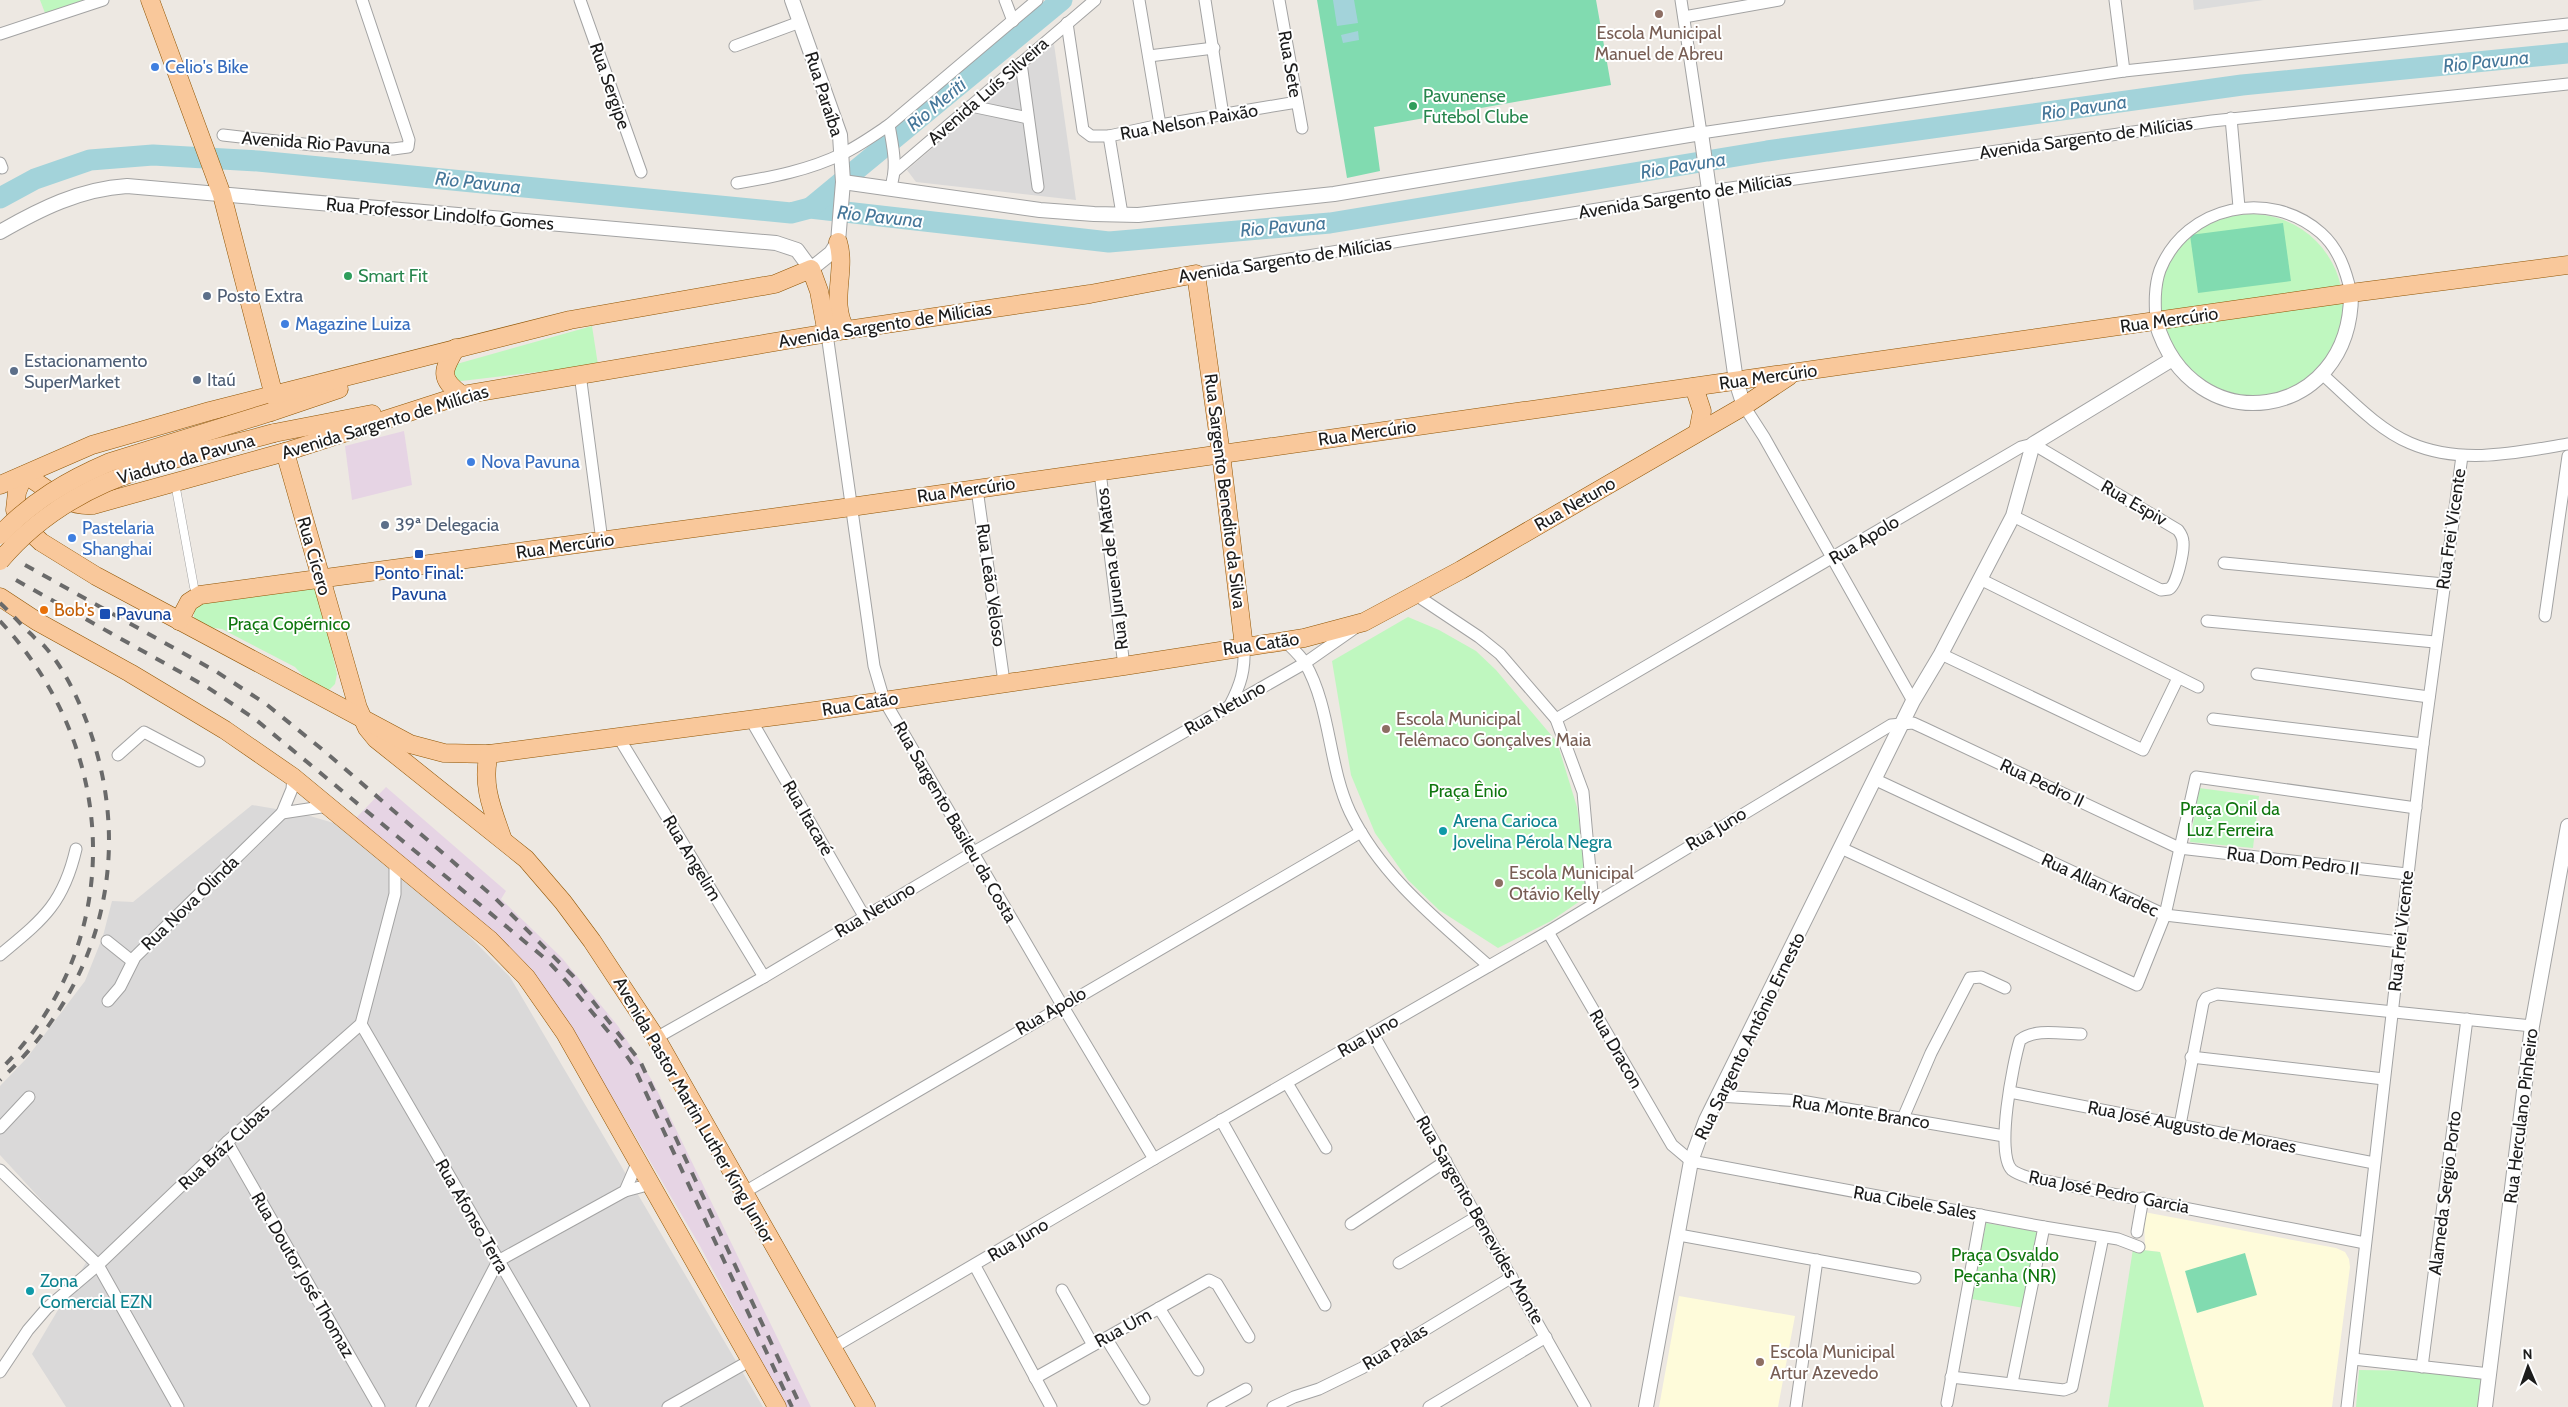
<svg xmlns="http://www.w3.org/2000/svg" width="2568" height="1407" font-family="Cabin,sans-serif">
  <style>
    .residential { fill: #dad9d9 }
    .industrial { fill: #e6d4e4 }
    .education { fill: #fefbda }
    .park { fill: #bff7bf }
    .pitch { fill: #81dbb0 }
    .parking { fill: #dcdcdc }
    .water { fill: #a3d3da }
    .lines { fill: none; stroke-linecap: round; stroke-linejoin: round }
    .river { stroke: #a3d3da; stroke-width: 21 }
    .pedestrian-casing { stroke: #a3a3a3; stroke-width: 9 }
    .minor-casing { stroke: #a3a3a3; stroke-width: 13 }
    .tertiary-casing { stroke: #a3a3a3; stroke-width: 16 }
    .primary-casing { stroke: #905504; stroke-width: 19 }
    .pedestrian { stroke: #fff; stroke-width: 8 }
    .minor { stroke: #fff; stroke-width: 11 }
    .tertiary { stroke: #fff; stroke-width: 14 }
    .primary { stroke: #f9c89b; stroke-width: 18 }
    .rail { stroke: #6a6a6a; stroke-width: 4; stroke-dasharray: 10 10; stroke-linecap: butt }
    .primary-bridge-casing { stroke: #905504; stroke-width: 19; stroke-linecap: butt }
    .primary-bridge { stroke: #f9c89b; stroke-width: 18 }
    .education-dot { fill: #8d6e63; stroke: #fff; stroke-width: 2 }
    .shop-dot { fill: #3f7fe0; stroke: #fff; stroke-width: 2 }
    .leisure-dot { fill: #2e9e5b; stroke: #fff; stroke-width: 2 }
    .service-dot { fill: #5c6f8a; stroke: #fff; stroke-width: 2 }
    .transit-dot { fill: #1a4fb4; stroke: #fff; stroke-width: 2 }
    .food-dot { fill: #e8710a; stroke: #fff; stroke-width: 2 }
    .culture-dot { fill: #0f9aa8; stroke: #fff; stroke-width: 2 }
    .labels { text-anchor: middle; stroke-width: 4; stroke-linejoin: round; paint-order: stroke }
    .education-label { font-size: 18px; fill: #785e54; stroke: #fff; text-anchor: start }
    .street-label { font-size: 18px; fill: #1c1c1c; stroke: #fff }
    .shop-label { font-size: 18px; fill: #366cbe; stroke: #fff; text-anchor: start }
    .leisure-label { font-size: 18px; fill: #27864d; stroke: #fff; text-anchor: start }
    .service-label { font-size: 18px; fill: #4e5e75; stroke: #fff; text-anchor: start }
    .transit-label { font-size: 18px; fill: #164399; stroke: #fff }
    .food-label { font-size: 18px; fill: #c56008; stroke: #fff; text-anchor: start }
    .park-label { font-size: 18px; fill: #0f760e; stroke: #fff }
    .culture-label { font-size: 18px; fill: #0d838f; stroke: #fff; text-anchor: start }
    .water-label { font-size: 19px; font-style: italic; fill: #46779a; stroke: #fff }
  </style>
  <rect width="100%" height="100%" fill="#ede8e2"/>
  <g class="residential">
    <path d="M1054,44L1076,200L916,182L907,170Z"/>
    <path d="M252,805L300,813L337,824L458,925L510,977L763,1407H66L32,1354L91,1254L0,1155V1086L26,1059L85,981L103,936L112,901L133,902Z"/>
  </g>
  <g class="industrial">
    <path d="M404,431L412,485L352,500L345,446Z"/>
    <path d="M386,787L506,891L501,899L562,958L618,1026L653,1082L811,1407H786L700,1246L617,1105L530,967L356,818Z"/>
  </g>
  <g class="education">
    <path d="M2144,1212L2336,1248L2345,1252L2349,1259L2350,1267L2332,1407H2204L2160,1252L2145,1250Z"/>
    <path d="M1679,1296L1795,1316L1778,1407H1659Z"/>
  </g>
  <g class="park">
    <path d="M40,0H84L45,13Z"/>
    <circle cx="2251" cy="306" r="92"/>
    <path d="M592,326L598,365L453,382V365Z"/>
    <path d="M317,584L337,674L335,684L329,690L306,679L295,667L222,629L207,627L194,619V610L204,601H228Z"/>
    <path d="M1408,617L1439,630L1476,651L1496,670L1557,742L1577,807L1587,882L1580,901L1551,921L1498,948L1439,910L1408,880L1375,833L1351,775L1332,661Z"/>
    <path d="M2199,788L2259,796L2253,848L2190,842Z"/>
    <path d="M1986,1223L2038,1232L2024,1308L1972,1299Z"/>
    <path d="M2133,1249L2160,1252L2204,1407H2108Z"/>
    <path d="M2359,1370L2421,1371L2487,1380L2480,1407H2356Z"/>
  </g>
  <g class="pitch">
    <path d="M1317,0H1596L1611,85L1374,127L1380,171L1347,178Z"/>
    <path d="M2283,223L2291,281L2198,293L2190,235Z"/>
    <path d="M2245,1253L2257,1295L2197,1313L2185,1271Z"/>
  </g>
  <path class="parking" d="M2193,0H2264L2194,10Z"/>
  <g class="water">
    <path d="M1333,0H1354L1358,23L1337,26Z"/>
    <path d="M1358,31L1359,40L1343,43L1341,35Z"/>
  </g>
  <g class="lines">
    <g class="river">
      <path d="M0,198L35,179L90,160L153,155L258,161L791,213L810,208L1109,242L1330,223L1767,151L2242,85L2568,53"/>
      <path d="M810,208L1062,0"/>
    </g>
    <g class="pedestrian-casing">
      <path id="pedestrian" d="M175,483L194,587"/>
    </g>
    <g class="minor-casing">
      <g id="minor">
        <path d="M580,0L641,172"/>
        <path d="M1005,0L1013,21"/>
        <path d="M1139,0L1160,125"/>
        <path d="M1205,0L1223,115"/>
        <path d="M1279,0L1302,128"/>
        <path d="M1681,0L1701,133L2124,71L2568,24"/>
        <path d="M2115,0L2124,71"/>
        <path d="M1684,17L1779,0"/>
        <path d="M1067,23L1083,130L1091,136H1109L1160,125L1297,102"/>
        <path d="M0,34L103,0"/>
        <path d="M735,46L800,22"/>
        <path d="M1149,56L1214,48"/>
        <path d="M1021,63L1038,187"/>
        <path d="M971,106L1028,118"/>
        <path d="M2231,118L2239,207"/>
        <path d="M889,125C893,148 898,167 890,189"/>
        <path d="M223,135L313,145L393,149L408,147L409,140L362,0"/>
        <path d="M1109,136L1122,214"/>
        <path d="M0,163L2,168"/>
        <path d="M895,171L1095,0"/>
        <path d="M737,183C773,177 809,170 842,154C859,146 874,135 889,125L1037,0"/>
        <path d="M1196,274L1709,191L2212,121L2568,84"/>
        <path d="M2156,322C2155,305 2154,287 2160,270C2186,205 2270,188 2321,233C2339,249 2346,271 2351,293"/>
        <path d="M827,334L874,666L884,700L1062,1005L1154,1159"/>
        <path d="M580,374L602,541"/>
        <path d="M2323,375C2349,398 2377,429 2410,443C2461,465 2515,453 2568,444"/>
        <path d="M1744,406L1764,437L1913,701"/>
        <path d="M1100,472L1124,666"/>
        <path d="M977,489L1004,682"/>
        <path d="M2224,563L2444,584"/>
        <path d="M1980,579L2198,687"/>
        <path d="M1416,595L1479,637L1500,654L1556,719L1583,792L1593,904"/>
        <path d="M2545,616L2568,456"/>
        <path d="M2207,621L2435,642"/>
        <path d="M1285,641C1292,648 1300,655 1305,663C1331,708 1328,765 1350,812C1381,876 1437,920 1489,966"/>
        <path d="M1941,654L2143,750L2178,678"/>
        <path d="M2257,674L2429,697"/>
        <path d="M1230,705C1241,684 1245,670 1244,647"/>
        <path d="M1556,719L2021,447L2033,444L2178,530C2181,534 2183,537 2183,542C2184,551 2177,585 2169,589L2161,590L2013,516"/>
        <path d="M2213,719L2423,744"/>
        <path d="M751,720L864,916"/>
        <path d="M619,738L764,977"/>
        <path d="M118,755L144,732L199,761"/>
        <path d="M293,777L292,789L282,813L328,806"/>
        <path d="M1874,779L2165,915L2400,942"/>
        <path d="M1841,848L2137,985L2165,915L2196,777L2416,808"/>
        <path d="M1548,932L1672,1145L1691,1161L2044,1227L2118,1239L2139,1247"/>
        <path d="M107,941L132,961"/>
        <path d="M0,955C42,920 63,905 76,849"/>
        <path d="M108,1001L120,987L135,957L282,813"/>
        <path d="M361,1024L584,1407"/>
        <path d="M1373,1034L1585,1407"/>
        <path d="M2081,1034C2062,1034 2035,1028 2020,1040C2013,1063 1995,1154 2012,1170C2017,1174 2024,1176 2030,1178L2365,1243"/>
        <path d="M656,1038L764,977L972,853L1305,663L1355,628"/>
        <path d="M2191,1057L2384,1079"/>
        <path d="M1287,1083L1326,1148"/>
        <path d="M2010,1092L2374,1163"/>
        <path d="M1718,1096L1801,1101L2004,1136"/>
        <path d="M1903,1118L1931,1053L1970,978L1981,977L2005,988"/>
        <path d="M1221,1120L1325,1305"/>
        <path d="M2180,1125L2203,1003L2206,998L2217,994L2532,1026"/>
        <path d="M0,1128L29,1097"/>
        <path d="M227,1142L379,1407"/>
        <path d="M0,1170L98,1265L178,1407"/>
        <path d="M625,1191L651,1184"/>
        <path d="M743,1193L1361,832"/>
        <path d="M1351,1224L1446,1161"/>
        <path d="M2137,1232L2143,1198"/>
        <path d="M1679,1235L1915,1278"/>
        <path d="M1399,1263L1478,1216"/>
        <path d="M975,1266L1051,1407"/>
        <path d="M1062,1290L1093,1345"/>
        <path d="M1159,1308L1198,1370"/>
        <path d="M1106,1338L1144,1399"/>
        <path d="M832,1348L1154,1159L1548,932L1891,725L1913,723L1924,728L2179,848L2407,874"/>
        <path d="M2353,1359L2490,1374"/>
        <path d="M2422,1367L2467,1019"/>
        <path d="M0,1372L28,1330L47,1308L98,1265L227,1142L361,1024L395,894V861"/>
        <path d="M1951,1377L2064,1390L2072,1387L2103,1237"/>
        <path d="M1035,1378L1209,1280L1217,1284L1249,1337"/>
        <path d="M2012,1383L2044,1227"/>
        <path d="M1947,1403L1981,1215"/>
        <path d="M422,1407L498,1261L625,1191L638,1161"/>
        <path d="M668,1407L751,1360"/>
        <path d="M1213,1407L1246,1389"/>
        <path d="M1273,1407L1294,1397L1319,1389L1362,1368L1512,1277"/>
        <path d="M1429,1407L1546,1337"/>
        <path d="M1796,1407L1817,1260"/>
        <path d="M2347,1407L2423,744L2462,456"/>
      </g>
    </g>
    <g class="tertiary-casing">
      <g id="tertiary">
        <path d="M843,182L1040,210L1094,214L1138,215L1334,194L1701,133L1736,381L1744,406"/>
        <path d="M0,232C40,209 80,189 127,186L776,243L797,250L811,269L831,253L838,242L843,182L840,135L792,0"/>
        <path d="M2156,322C2192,445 2352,422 2351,293"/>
        <path d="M1646,1407L1691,1161L1706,1120L1913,701L1941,654L2013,516L2033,444L2171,360"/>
        <path d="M2485,1407L2532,1026L2568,826"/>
      </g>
    </g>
    <g class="primary-casing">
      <g id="primary">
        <path d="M150,0L222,195L274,396"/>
        <path d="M838,242C847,270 829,303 846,330"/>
        <path d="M456,348C443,370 438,378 462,395"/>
        <path d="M1694,387L1702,411L1698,432"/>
        <path d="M271,412L339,389"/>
        <path d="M274,433L372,414"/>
        <path d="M285,452L358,708L367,728L376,739L526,859L563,902L592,941L656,1038L866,1407"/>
        <path d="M24,475L17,492L15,510L22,524L41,542L96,576L410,744L444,753L489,754L815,711L1124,666L1304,638L1364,622L1461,570L1744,406L1789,376"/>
        <path d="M25,475C48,488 63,507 93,505L285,452L462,395L846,330L1090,294L1196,274L1221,454L1244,647"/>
        <path d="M0,485L92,445L210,411L570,320L775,284L811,269L819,291L827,334"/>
        <path d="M0,597L38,622L130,673L225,730L293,777L490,940L526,977L565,1033L777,1407"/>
        <path d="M179,621L189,602L200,595L851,507L2351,293L2568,265"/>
        <path d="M489,754C481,785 493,811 503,840"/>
      </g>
    </g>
    <use href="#pedestrian" class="pedestrian"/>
    <use href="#minor" class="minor"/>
    <use href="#tertiary" class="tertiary"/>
    <use href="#primary" class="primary"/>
    <g class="rail">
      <path d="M25,565L217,672L266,704L323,750L495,898L573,976L640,1061L801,1407"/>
      <path d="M16,580L207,687L255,719L547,960L567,982L617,1042L633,1065L792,1407"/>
      <path d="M0,603C11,613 21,625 32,635C36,640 42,643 46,648C65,670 79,700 89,728C135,857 100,988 0,1080"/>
      <path d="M0,621C120,750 128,943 0,1070"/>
    </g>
    <g class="primary-bridge-casing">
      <g id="primary-bridge">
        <path d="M0,535C32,501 68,480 110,462L271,412"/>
        <path d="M0,561C73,474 171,461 274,433"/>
      </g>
    </g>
    <use href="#primary-bridge" class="primary-bridge"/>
  </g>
  <g class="education-dot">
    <circle cx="1659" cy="14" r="5"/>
    <circle cx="1386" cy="729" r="5"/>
    <circle cx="1499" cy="883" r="5"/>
    <circle cx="1760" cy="1362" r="5"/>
  </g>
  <g class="shop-dot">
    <circle cx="155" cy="67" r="5"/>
    <circle cx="285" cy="324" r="5"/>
    <circle cx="471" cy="462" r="5"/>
    <circle cx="72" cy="538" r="5"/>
  </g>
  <g class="leisure-dot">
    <circle cx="1413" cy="106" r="5"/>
    <circle cx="348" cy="276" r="5"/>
  </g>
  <g class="service-dot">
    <circle cx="207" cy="296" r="5"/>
    <circle cx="14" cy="371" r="5"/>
    <circle cx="197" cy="380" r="5"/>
    <circle cx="385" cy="525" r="5"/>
  </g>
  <g class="transit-dot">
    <rect x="414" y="549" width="10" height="10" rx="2.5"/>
    <rect x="99" y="608" width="12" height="12" rx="2.5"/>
  </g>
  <circle class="food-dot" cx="44" cy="610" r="5"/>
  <g class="culture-dot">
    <circle cx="1443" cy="831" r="5"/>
    <circle cx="30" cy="1291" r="5"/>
  </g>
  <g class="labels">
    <g class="education-label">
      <text x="1659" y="39" text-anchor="middle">Escola Municipal<tspan x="1659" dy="21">Manuel de Abreu</tspan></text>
      <text x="1396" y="725">Escola Municipal<tspan x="1396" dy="21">Telêmaco Gonçalves Maia</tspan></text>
      <text x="1509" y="879">Escola Municipal<tspan x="1509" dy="21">Otávio Kelly</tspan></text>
      <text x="1770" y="1358">Escola Municipal<tspan x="1770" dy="21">Artur Azevedo</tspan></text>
    </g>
    <g class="street-label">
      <text transform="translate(1290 64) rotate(80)" y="6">Rua Sete</text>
      <text transform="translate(610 86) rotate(71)" y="6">Rua Sergipe</text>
      <text transform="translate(988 91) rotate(-41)" y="6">Avenida Luís Silveira</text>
      <text transform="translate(824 94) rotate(72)" y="6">Rua Paraíba</text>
      <text transform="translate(1189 122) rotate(-10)" y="6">Rua Nelson Paixão</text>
      <text transform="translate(2086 138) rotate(-8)" y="6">Avenida Sargento de Milícias</text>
      <text transform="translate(316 143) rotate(4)" y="6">Avenida Rio Pavuna</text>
      <text transform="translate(1685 196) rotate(-9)" y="6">Avenida Sargento de Milícias</text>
      <text transform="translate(440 214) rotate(5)" y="6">Rua Professor Lindolfo Gomes</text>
      <text transform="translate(1285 260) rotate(-9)" y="6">Avenida Sargento de Milícias</text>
      <text transform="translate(2169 320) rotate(-8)" y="6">Rua Mercúrio</text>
      <text transform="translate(885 325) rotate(-9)" y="6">Avenida Sargento de Milícias</text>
      <text transform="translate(1768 377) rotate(-8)" y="6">Rua Mercúrio</text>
      <text transform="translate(385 422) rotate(-17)" y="6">Avenida Sargento de Milícias</text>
      <text transform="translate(1367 433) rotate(-8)" y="6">Rua Mercúrio</text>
      <text transform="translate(186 459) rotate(-16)" y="6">Viaduto da Pavuna</text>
      <text transform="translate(966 490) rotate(-8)" y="6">Rua Mercúrio</text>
      <text transform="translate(1225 491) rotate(83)" y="6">Rua Sargento Benedito da Silva</text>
      <text transform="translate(2134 503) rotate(30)" y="6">Rua Espiv</text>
      <text transform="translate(1575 504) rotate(-30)" y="6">Rua Netuno</text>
      <text transform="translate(2451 529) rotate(-82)" y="6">Rua Frei Vicente</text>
      <text transform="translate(1864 540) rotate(-31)" y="6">Rua Apolo</text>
      <text transform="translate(565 546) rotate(-8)" y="6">Rua Mercúrio</text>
      <text transform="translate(314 556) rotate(74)" y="6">Rua Cícero</text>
      <text transform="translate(1112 569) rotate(-97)" y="6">Rua Juruena de Matos</text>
      <text transform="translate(991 585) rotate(82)" y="6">Rua Leão Veloso</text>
      <text transform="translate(1261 644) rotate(-8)" y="6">Rua Catão</text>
      <text transform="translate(860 704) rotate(-9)" y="6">Rua Catão</text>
      <text transform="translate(1225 708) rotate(-30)" y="6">Rua Netuno</text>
      <text transform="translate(2042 783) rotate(25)" y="6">Rua Pedro II</text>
      <text transform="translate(808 818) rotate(60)" y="6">Rua Itacaré</text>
      <text transform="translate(955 822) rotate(60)" y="6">Rua Sargento Basileu da Costa</text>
      <text transform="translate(1716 829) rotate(-31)" y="6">Rua Juno</text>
      <text transform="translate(692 858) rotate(59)" y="6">Rua Angelim</text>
      <text transform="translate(2293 861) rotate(7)" y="6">Rua Dom Pedro II</text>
      <text transform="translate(2100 885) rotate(25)" y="6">Rua Allan Kardec</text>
      <text transform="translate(190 903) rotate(-44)" y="6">Rua Nova Olinda</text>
      <text transform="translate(875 910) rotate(-31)" y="6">Rua Netuno</text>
      <text transform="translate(2401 931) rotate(-84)" y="6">Rua Frei Vicente</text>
      <text transform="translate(1051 1011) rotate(-30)" y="6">Rua Apolo</text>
      <text transform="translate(1368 1036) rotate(-30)" y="6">Rua Juno</text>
      <text transform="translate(1750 1036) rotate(-64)" y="6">Rua Sargento Antônio Ernesto</text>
      <text transform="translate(1616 1049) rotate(60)" y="6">Rua Dracon</text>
      <text transform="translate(694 1110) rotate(60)" y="6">Avenida Pastor Martin Luther King Junior</text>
      <text transform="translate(1861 1112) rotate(9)" y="6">Rua Monte Branco</text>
      <text transform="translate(2521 1116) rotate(-83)" y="6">Rua Herculano Pinheiro</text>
      <text transform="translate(2192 1127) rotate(11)" y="6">Rua José Augusto de Moraes</text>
      <text transform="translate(224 1147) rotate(-43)" y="6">Rua Bráz Cubas</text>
      <text transform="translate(2109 1192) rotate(11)" y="6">Rua José Pedro Garcia</text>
      <text transform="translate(2445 1193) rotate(-83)" y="6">Alameda Sergio Porto</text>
      <text transform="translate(1915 1203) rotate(10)" y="6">Rua Cibele Sales</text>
      <text transform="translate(472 1216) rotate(60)" y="6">Rua Afonso Terra</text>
      <text transform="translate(1480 1220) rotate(60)" y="6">Rua Sargento Benevides Monte</text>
      <text transform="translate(1018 1240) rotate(-31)" y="6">Rua Juno</text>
      <text transform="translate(303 1275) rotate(60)" y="6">Rua Doutor José Thomaz</text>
      <text transform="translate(1123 1328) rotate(-29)" y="6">Rua Um</text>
      <text transform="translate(1395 1347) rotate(-31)" y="6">Rua Palas</text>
    </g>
    <g class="shop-label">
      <text x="165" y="73">Celio's Bike</text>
      <text x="295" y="330">Magazine Luiza</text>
      <text x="481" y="468">Nova Pavuna</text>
      <text x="82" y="534">Pastelaria<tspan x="82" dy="21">Shanghai</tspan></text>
    </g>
    <g class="leisure-label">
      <text x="1423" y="102">Pavunense<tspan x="1423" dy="21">Futebol Clube</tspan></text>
      <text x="358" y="282">Smart Fit</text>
    </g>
    <g class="service-label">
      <text x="217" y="302">Posto Extra</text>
      <text x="24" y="367">Estacionamento<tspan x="24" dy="21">SuperMarket</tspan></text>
      <text x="207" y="386">Itaú</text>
      <text x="395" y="531">39ª Delegacia</text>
    </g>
    <g class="transit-label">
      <text x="419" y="579">Ponto Final:<tspan x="419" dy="21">Pavuna</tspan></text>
      <text x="116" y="620" text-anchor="start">Pavuna</text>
    </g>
    <g class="food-label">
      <text x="54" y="616">Bob's</text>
    </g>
    <g class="park-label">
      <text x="289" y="630">Praça Copérnico</text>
      <text x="1468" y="797">Praça Ênio</text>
      <text x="2230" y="815">Praça Onil da<tspan x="2230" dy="21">Luz Ferreira</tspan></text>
      <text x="2005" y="1261">Praça Osvaldo<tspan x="2005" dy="21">Peçanha (NR)</tspan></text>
    </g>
    <g class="culture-label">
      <text x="1453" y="827">Arena Carioca<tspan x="1453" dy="21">Jovelina Pérola Negra</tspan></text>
      <text x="40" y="1287">Zona<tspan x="40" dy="21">Comercial EZN</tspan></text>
    </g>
    <g class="water-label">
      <text transform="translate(2486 61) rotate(-6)" y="7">Rio Pavuna</text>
      <text transform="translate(936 104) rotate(-40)" y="7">Rio Meriti</text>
      <text transform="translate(2084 107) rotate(-8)" y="7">Rio Pavuna</text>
      <text transform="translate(1683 165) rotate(-9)" y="7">Rio Pavuna</text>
      <text transform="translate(478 182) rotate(6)" y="7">Rio Pavuna</text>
      <text transform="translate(880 216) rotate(6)" y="7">Rio Pavuna</text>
      <text transform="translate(1283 226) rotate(-5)" y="7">Rio Pavuna</text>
    </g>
  </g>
  <g transform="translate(2528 1367) rotate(358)" stroke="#ffffff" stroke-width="4" paint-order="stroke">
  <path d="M0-4L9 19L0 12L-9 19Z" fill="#1c1c1c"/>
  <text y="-8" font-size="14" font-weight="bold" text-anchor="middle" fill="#1c1c1c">N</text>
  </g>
</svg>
